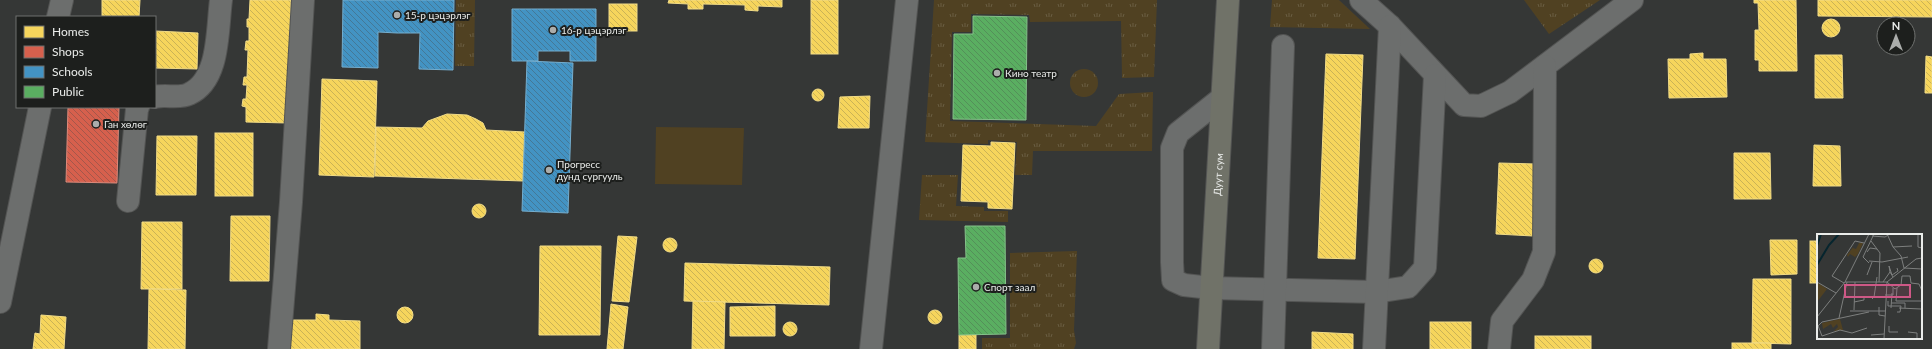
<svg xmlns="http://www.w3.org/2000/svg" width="1932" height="349" font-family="Lato,sans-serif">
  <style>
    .grass { fill: url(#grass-tufts) }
    .pitch { fill: #504122 }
    .homes { fill: url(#homes-back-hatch); stroke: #f2dc87 }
    .shops { fill: url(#shops-back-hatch); stroke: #dc8a7c }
    .schools { fill: url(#schools-back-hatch); stroke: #75aecf }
    .public { fill: url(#public-back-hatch); stroke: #85c18a }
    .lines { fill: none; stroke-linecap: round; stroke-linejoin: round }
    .minor-casing { stroke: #535453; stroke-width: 24 }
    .major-casing { stroke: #535453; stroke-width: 24 }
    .minor { stroke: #6c6e6d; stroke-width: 22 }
    .major { stroke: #707268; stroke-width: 22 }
    .poi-dot { fill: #abadab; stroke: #1d1f1d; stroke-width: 1.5 }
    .labels { text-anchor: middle; stroke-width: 4; stroke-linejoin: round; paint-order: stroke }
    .poi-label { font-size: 10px; fill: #eaecea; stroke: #1d1f1d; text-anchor: start }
    .street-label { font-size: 10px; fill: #eaecea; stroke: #1d1f1d }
    .inset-river { fill: none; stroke: #06252e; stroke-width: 2 }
    .inset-road { fill: none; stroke: #7d7f7e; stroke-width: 1 }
    .view { fill: #ce5886; fill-opacity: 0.15; stroke: #ce5886; stroke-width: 2 }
    .inset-edge { fill: none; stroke: #eaecea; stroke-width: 2 }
  </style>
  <defs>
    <pattern id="grass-tufts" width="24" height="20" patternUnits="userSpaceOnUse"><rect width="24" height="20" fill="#504122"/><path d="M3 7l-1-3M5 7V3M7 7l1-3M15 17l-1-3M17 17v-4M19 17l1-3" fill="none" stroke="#695d42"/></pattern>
    <pattern id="homes-back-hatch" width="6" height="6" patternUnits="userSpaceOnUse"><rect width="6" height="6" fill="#f6d55c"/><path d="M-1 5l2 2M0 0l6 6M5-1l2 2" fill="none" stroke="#cab256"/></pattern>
    <pattern id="shops-back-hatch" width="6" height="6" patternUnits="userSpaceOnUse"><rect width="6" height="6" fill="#d6604d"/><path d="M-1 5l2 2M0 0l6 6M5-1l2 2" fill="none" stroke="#a4574b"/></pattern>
    <pattern id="schools-back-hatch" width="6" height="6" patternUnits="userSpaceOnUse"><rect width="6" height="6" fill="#4393c3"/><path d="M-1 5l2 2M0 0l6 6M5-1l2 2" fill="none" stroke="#447897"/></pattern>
    <pattern id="public-back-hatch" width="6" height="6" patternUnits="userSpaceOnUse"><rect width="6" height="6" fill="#5aae61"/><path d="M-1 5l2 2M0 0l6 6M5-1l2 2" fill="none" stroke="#548f59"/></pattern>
  </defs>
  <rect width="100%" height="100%" fill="#353736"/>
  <g class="grass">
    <path d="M456,0H475L474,66H455Z"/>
    <path d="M934,0H1157L1154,77L1122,78L1121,21L1030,22L1029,15L971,14V32H952L950,121L1096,126L1119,94L1153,92L1152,151H1033L1032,175H1015L1017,142L988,140V144L925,142Z"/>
    <path d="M1272,0H1339L1370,29L1270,27Z"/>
    <path d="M1524,0H1600L1549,34Z"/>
    <circle cx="1084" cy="83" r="14"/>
    <path d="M922,175H958L956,206L984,207V211H1008V222L919,220Z"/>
    <path d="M1077,251L1074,330L1076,343L1074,349H982V338H1010V253Z"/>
  </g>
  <path class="pitch" d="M656,127L744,128L742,185L655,184Z"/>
  <g class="homes">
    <path d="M102,0H140L139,17H102Z"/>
    <path d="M250,0H291L287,123L246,122V107L242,106L243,99H246L247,85H243L244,77H247L248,50H245L246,41H249V27H247V19H249Z"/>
    <path d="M669,0H782V7L758,6V11L745,10V5L703,4V9H688V4L668,3Z"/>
    <rect x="811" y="0" width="27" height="54"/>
    <path d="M1754,0H1796L1797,71H1759V60H1755V30H1759L1758,3H1754Z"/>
    <path d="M1818,0H1932V17L1818,16Z"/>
    <rect x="609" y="4" width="28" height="27"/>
    <circle cx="1831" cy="28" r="9"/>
    <path d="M155,31L198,33L197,69L155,68Z"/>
    <path d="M1703,53V59H1726L1727,97L1669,98L1668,59H1690V54Z"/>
    <path d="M1326,54L1363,55L1355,259L1318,258Z"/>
    <path d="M1815,55H1842L1843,98H1815Z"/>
    <path d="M1926,56L1932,57V93H1925Z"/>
    <path d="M322,79L377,81L374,177L319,175Z"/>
    <circle cx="818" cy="95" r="6"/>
    <path d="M870,96L869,128H838L840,97Z"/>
    <path d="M447,114L467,115L476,119L483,123L486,130L525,132L523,181L375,176L376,127L422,128L428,121Z"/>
    <rect x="215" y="133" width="38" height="63"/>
    <path d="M157,136H197L196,195H156Z"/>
    <path d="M991,142L1015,143L1012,209L988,208V202L961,201L963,145L991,146Z"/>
    <path d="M1814,145L1840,146L1841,186H1813Z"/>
    <path d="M1734,153H1770L1771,199H1734Z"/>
    <path d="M1499,163L1536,164L1533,236L1496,234Z"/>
    <circle cx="479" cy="211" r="7"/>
    <path d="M231,216H270L269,281H230Z"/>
    <path d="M142,222H182V289H141Z"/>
    <path d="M618,236L637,237L629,302L612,301Z"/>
    <circle cx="670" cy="245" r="7"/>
    <path d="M1770,240H1797V274L1771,275Z"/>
    <rect x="1810" y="241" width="8" height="42"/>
    <path d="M540,246H601L600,335H539Z"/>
    <circle cx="1596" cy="266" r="7"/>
    <path d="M685,263L830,267L829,305L684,301Z"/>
    <path d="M1753,279H1791V344L1752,343Z"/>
    <path d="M149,289L186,290L185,349H148Z"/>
    <path d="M693,301L725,302L724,349H692Z"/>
    <path d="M611,304L628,307L623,349H607Z"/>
    <path d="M775,306V336H730V307Z"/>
    <circle cx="405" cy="315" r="8"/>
    <circle cx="935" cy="317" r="7"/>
    <path d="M316,314L329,315V320L360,321V349H286V320H316Z"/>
    <path d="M41,315L66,317L64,349H33L35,333L40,334Z"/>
    <circle cx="790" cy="329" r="7"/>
    <rect x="1430" y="322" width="41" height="27"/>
    <path d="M1312,332L1353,334V349H1312Z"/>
    <path d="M976,334V349H959V335Z"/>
    <rect x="1535" y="336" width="56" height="13"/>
    <rect x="1732" y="343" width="39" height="6"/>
  </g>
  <path class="shops" d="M68,107H119L117,183L66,182Z"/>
  <g class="schools">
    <path d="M343,0H454L453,70L419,69L420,33H397L378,32V68L342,67Z"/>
    <path d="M512,9H596V61H570V51H538V61H512Z"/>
    <path d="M527,61L573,63L568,213L522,211Z"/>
  </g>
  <g class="public">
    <path d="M973,16L1027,17L1026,120L953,119L954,34H973Z"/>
    <path d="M965,226H1005L1006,334L959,335L958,258H966Z"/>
  </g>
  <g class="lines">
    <g class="minor-casing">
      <g id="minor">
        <path d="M1361,0L1390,26L1464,105L1481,106L1510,92L1632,0"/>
        <path d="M58,17L62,0"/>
        <path d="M155,97C165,94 179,99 189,94C220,80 217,30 221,0"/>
        <path d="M1222,98L1178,133L1172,148V262L1173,280L1184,285L1211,288L1376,292L1408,287L1425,268L1435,75"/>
        <path d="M128,201L137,109L138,107"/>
        <path d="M0,302L40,107"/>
        <path d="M279,349L291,202L303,0"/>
        <path d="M871,349L907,0"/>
        <path d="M1273,349L1283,46"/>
        <path d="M1374,349L1390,26"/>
        <path d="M1499,349L1502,321L1533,280L1544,252L1545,66"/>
      </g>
    </g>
    <g class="major-casing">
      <g id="major">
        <path id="s1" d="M1208,349L1228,0"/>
      </g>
    </g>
    <use href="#minor" class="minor"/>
    <use href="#major" class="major"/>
  </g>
  <g class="poi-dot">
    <circle cx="397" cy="15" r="4"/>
    <circle cx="553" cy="30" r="4"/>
    <circle cx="997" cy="73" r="4"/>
    <circle cx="96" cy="124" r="4"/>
    <circle cx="549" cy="170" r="4"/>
    <circle cx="976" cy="287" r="4"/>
  </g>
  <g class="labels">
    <g class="poi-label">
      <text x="405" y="19">15-р цэцэрлэг</text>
      <text x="561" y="34">16-р цэцэрлэг</text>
      <text x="1005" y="77">Кино театр</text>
      <text x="104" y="128">Ган хөлөг</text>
      <text x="557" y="168">Прогресс<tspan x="557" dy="12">дунд сургууль</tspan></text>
      <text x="984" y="291">Спорт заал</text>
    </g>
    <g class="street-label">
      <text dy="4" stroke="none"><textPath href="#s1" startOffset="175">Дуут сум</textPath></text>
    </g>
  </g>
  <g transform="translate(1817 234)">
    <rect width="105" height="105" fill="#353736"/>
    <path d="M23,85L26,96L17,97L21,93L20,90L16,94L14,90L6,95L5,89Z" fill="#504122"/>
    <path d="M42,9H46L41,20L38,23L33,20L31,23L30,21L37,12L36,14L39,15ZM1,49L10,55L0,68V50Z" fill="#504122"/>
    <path class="inset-river" d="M0,12L4,0M0,31L12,11L22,0"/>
    <path class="inset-road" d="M101,0V13L105,14M55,2L68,3L73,0M71,2L76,13L95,12M54,7L63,19L62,48M76,13L84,22L87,34M50,18L53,14L60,15M52,27L65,28L91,23M52,29L46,23L57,0M87,34L105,35M50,41L55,28M76,43L73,38L72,32L75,41L81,37L80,34M0,48L19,59M28,48H70L78,55L84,51L85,42H93L94,49L102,50L105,57M66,48L73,38M27,49L15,42L38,7L47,9M80,54L79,67H105M68,61H76V54M55,65L57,63L60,43M71,67V72H84L83,78H80M37,68L47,66V63M74,69H88V74M62,73V81L68,82M74,74L75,59M82,74L104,75M37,76L38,48M33,77H68M0,83L28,48L52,0M22,84L30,48M0,89L5,102L23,96L35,99L50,94M1,92L5,88L52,78M72,92V98H81M91,98L100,99V105M54,101L67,100M67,105L70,48L99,25L105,24"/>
    <path class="view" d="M28,51H93V63H28Z"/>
    <rect width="105" height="105" class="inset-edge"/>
  </g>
  <rect x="16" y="16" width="140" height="92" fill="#1d1f1d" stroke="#6f716f"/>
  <rect x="24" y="26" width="20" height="12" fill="#f6d55c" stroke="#6f716f"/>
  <text x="52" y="36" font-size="12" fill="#eaecea">Homes</text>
  <rect x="24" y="46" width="20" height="12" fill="#d6604d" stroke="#6f716f"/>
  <text x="52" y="56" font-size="12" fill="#eaecea">Shops</text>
  <rect x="24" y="66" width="20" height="12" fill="#4393c3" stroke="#6f716f"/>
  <text x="52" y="76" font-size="12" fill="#eaecea">Schools</text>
  <rect x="24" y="86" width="20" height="12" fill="#5aae61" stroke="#6f716f"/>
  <text x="52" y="96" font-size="12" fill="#eaecea">Public</text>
  <g transform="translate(1896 36)"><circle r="19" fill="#1d1f1d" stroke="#6f716f"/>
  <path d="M0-3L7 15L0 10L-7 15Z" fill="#abadab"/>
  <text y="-6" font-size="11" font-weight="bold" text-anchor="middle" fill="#eaecea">N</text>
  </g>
</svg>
